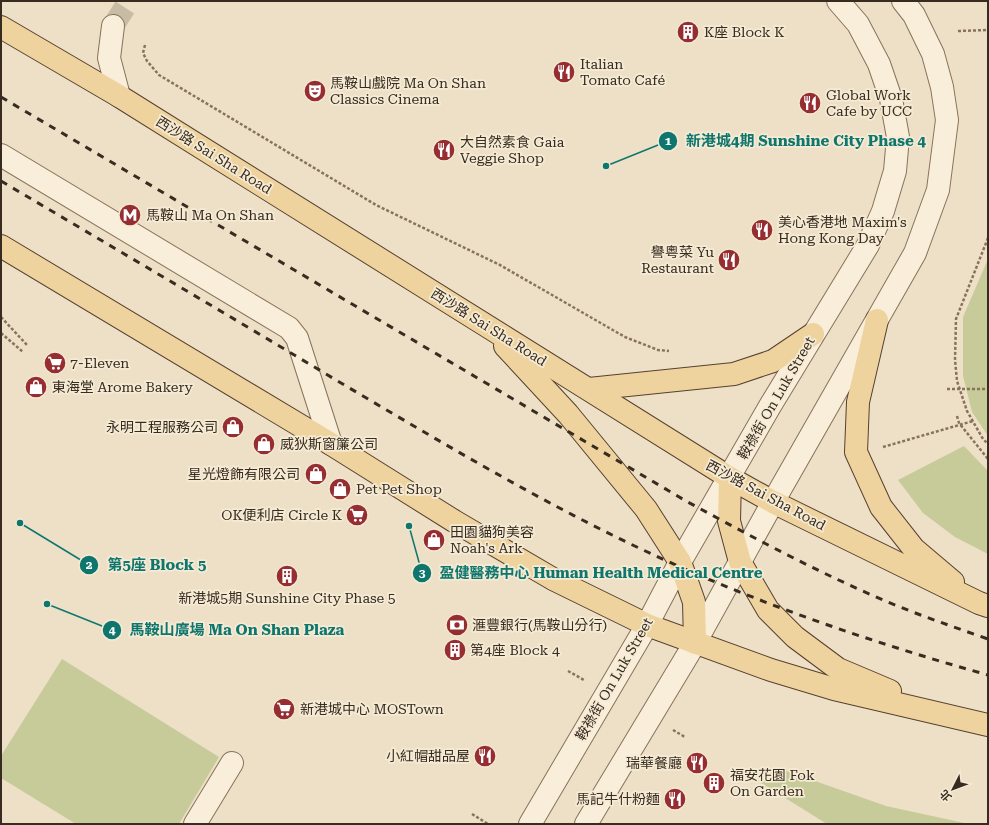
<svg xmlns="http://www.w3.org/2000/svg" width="989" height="825" font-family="'Roboto Serif','Noto Sans TC',serif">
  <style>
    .green { fill: #c7cb9a }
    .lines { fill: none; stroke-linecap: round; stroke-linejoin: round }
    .minor-tunnel { stroke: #c9bca5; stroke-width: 22; stroke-dasharray: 22 11; stroke-linecap: butt }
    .minor-casing { stroke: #88725c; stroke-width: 24 }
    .major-casing { stroke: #564030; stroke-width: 24 }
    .path { stroke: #88725c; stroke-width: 2.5; stroke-dasharray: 3 2; stroke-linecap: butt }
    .minor { stroke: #f8eed9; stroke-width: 22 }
    .major { stroke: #efd39f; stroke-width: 22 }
    .rail { stroke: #382b1f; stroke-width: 3; stroke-dasharray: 7 7; stroke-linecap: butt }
    .labels { text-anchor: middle; stroke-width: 3.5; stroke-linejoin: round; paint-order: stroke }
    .poi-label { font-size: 14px; fill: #382b1f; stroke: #f5ebd5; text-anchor: start }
    .street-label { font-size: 14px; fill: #382b1f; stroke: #f5ebd5 }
    .leader { fill: none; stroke: #0f766e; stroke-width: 1.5 }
    .callout-dot { fill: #0f766e; stroke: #f5ebd5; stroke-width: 1.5 }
    .mark-label { font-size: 12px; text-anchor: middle; font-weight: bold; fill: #fff }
    .callout-label { font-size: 15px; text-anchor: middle; font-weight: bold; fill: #0f766e; stroke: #f5ebd5; stroke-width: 3.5; stroke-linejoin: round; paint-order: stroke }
  </style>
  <rect width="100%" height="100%" fill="#ede0c6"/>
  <g class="green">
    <path d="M988,259V436L972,412L963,376V317Z"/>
    <path d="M964,446L988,471V554L955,537L923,513L898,480Z"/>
    <path d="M62,659L219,757L179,824H76L1,778V756Z"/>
    <path d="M781,769L886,806L969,824H827L761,783L772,770Z"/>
  </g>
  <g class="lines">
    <path class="minor-tunnel" d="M113,26L129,1"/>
    <g class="minor-casing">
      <g id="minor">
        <path d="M113,26L109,58L119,96"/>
        <path d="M1,155L289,328L297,338L331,444"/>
        <path d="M195,824L232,763"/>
        <path d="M530,824L647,625L680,562L770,406L868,245L883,211L895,171L898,137L891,99L879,64L858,24L838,1"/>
        <path d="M586,824L695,643L773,502L915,253L938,190L947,120L942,87L933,54L914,15L903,1"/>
      </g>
    </g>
    <g class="major-casing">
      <g id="major">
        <path d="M1,27L119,96L730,478L773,502L979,603L988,606"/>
        <path d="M1,246L331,444L454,521L553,579L647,625L771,670L834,689L988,725"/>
        <path d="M877,320L858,402L856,452L881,507L914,549L953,582"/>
        <path d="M505,346L568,414L646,509L680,562L694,602L695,643"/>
        <path d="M589,389L734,374L773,361L813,334"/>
        <path d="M730,478L729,521L740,562L768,610L795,637L838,669L890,691"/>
      </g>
    </g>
    <g class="path">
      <path d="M958,31L988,30"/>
      <path d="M145,45L143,53L147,61L159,75L376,205L500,265L625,337L658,350L669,351"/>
      <path d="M988,238L956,319L955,360L957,381L967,411L983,439L988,444"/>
      <path d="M1,317L27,345"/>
      <path d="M1,333L23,352"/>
      <path d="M947,389H988"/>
      <path d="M957,416L959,423L988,459"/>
      <path d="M883,447L973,421"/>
      <path d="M568,671L584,680"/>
      <path d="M673,730L685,737"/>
      <path d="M472,814L488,824"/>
    </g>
    <use href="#minor" class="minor"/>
    <use href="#major" class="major"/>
    <g class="rail">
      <path d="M1,97L686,501C752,537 819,573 888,602C921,616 954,627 988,639"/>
      <path d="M1,181C114,248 228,315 341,383C456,451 571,520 694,573C789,614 888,647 988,675"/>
    </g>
  </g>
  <defs>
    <g id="building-disc" transform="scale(1.15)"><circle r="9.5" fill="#952d31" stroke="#f5ebd5"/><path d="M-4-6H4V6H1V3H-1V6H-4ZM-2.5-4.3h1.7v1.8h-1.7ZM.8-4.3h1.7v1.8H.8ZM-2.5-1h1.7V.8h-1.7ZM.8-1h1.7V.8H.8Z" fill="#fff"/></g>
    <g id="restaurant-disc" transform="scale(1.15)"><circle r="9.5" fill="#952d31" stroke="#f5ebd5"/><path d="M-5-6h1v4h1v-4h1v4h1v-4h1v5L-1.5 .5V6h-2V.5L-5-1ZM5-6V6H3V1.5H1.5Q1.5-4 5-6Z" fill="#fff"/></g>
    <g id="theatre-disc" transform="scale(1.15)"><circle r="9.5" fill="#952d31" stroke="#f5ebd5"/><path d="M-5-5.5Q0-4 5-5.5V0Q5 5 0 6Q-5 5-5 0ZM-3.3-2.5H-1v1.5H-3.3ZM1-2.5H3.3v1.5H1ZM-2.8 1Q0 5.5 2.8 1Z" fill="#fff"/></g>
    <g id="metro-disc" transform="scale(1.15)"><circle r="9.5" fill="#952d31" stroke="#f5ebd5"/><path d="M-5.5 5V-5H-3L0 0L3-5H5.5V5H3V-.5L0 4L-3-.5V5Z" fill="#fff"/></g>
    <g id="supermarket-disc" transform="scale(1.15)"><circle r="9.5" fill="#952d31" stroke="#f5ebd5"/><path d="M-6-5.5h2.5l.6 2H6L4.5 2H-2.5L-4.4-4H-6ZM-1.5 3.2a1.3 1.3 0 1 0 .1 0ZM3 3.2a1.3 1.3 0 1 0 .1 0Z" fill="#fff"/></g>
    <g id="shop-disc" transform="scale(1.15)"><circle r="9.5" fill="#952d31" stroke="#f5ebd5"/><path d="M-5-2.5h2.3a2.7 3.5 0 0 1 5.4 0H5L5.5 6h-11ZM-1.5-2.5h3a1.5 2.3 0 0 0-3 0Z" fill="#fff"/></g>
    <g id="bank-disc" transform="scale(1.15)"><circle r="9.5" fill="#952d31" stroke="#f5ebd5"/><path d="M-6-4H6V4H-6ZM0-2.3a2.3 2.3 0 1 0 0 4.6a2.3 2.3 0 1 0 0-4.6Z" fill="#fff"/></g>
  </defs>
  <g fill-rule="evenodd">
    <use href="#building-disc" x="688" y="32"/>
    <use href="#restaurant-disc" x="564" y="72"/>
    <use href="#theatre-disc" x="315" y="91"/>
    <use href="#restaurant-disc" x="810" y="103"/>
    <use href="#restaurant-disc" x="444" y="150"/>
    <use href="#metro-disc" x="130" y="215"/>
    <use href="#restaurant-disc" x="762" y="230"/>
    <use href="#restaurant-disc" x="729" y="260"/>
    <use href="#supermarket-disc" x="55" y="363"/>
    <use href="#shop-disc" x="36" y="387"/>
    <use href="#shop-disc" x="233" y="427"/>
    <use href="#shop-disc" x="264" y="444"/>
    <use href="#shop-disc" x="316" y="474"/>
    <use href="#shop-disc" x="340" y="489"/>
    <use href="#supermarket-disc" x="357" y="515"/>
    <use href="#shop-disc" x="434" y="540"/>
    <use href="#building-disc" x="287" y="576"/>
    <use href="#bank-disc" x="457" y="625"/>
    <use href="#building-disc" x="455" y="650"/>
    <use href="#supermarket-disc" x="284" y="709"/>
    <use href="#restaurant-disc" x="485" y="756"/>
    <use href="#restaurant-disc" x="697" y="763"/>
    <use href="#building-disc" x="714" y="783"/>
    <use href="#restaurant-disc" x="675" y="799"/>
  </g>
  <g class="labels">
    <g class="poi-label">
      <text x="704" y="37">K座 Block K</text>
      <text x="580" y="69">Italian<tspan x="580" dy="16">Tomato Café</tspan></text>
      <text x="330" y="88">馬鞍山戲院 Ma On Shan<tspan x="330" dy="16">Classics Cinema</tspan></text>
      <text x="826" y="100">Global Work<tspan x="826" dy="16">Cafe by UCC</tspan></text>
      <text x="460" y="147">大自然素食 Gaia<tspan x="460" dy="16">Veggie Shop</tspan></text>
      <text x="146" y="220">馬鞍山 Ma On Shan</text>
      <text x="778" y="227">美心香港地 Maxim's<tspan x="778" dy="16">Hong Kong Day</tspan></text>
      <text x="714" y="257" text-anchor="end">譽粵菜 Yu<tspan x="714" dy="16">Restaurant</tspan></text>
      <text x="70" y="368">7-Eleven</text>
      <text x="52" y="392">東海堂 Arome Bakery</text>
      <text x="218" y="432" text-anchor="end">永明工程服務公司</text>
      <text x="280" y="449">威狄斯窗簾公司</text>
      <text x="300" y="479" text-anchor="end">星光燈飾有限公司</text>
      <text x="356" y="494">Pet Pet Shop</text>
      <text x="342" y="520" text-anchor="end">OK便利店 Circle K</text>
      <text x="450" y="537">田園貓狗美容<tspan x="450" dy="16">Noah's Ark</tspan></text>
      <text x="287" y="603" text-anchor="middle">新港城5期 Sunshine City Phase 5</text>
      <text x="472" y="630">滙豐銀行(馬鞍山分行)</text>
      <text x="470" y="655">第4座 Block 4</text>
      <text x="300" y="714">新港城中心 MOSTown</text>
      <text x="470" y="761" text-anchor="end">小紅帽甜品屋</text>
      <text x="682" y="768" text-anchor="end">瑞華餐廳</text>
      <text x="730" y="780">福安花園 Fok<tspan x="730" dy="16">On Garden</tspan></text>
      <text x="660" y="804" text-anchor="end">馬記牛什粉麵</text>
    </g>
    <g class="street-label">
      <text transform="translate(214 155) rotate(32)" y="5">西沙路 Sai Sha Road</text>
      <text transform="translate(489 327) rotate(32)" y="5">西沙路 Sai Sha Road</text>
      <text transform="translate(776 398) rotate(-60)" y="5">鞍祿街 On Luk Street</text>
      <text transform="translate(766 495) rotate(28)" y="5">西沙路 Sai Sha Road</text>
      <text transform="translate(614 679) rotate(-60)" y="5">鞍祿街 On Luk Street</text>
    </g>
  </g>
  <path class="leader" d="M606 166L668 141M20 523L89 565M409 526L422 573M47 604L112 630"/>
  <g class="callout-dot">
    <circle cx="606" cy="166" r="4"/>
    <circle cx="20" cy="523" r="4"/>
    <circle cx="409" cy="526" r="4"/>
    <circle cx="47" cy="604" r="4"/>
    <circle cx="668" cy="141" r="10"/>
    <circle cx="89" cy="565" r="10"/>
    <circle cx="422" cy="573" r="10"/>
    <circle cx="112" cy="630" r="10"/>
  </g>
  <g class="mark-label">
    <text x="668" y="145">1</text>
    <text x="89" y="569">2</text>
    <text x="422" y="577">3</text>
    <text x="112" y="634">4</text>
  </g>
  <g class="callout-label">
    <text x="806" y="146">新港城4期 Sunshine City Phase 4</text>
    <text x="157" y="570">第5座 Block 5</text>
    <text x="601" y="578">盈健醫務中心 Human Health Medical Centre</text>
    <text x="237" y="635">馬鞍山廣場 Ma On Shan Plaza</text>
  </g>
  <rect width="989" height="825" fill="none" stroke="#382b1f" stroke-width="4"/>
  <g transform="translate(953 789) rotate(228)" stroke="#f5ebd5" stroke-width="3" paint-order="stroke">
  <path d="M0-3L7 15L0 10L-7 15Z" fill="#382b1f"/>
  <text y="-6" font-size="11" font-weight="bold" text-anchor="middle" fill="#382b1f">北</text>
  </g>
</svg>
